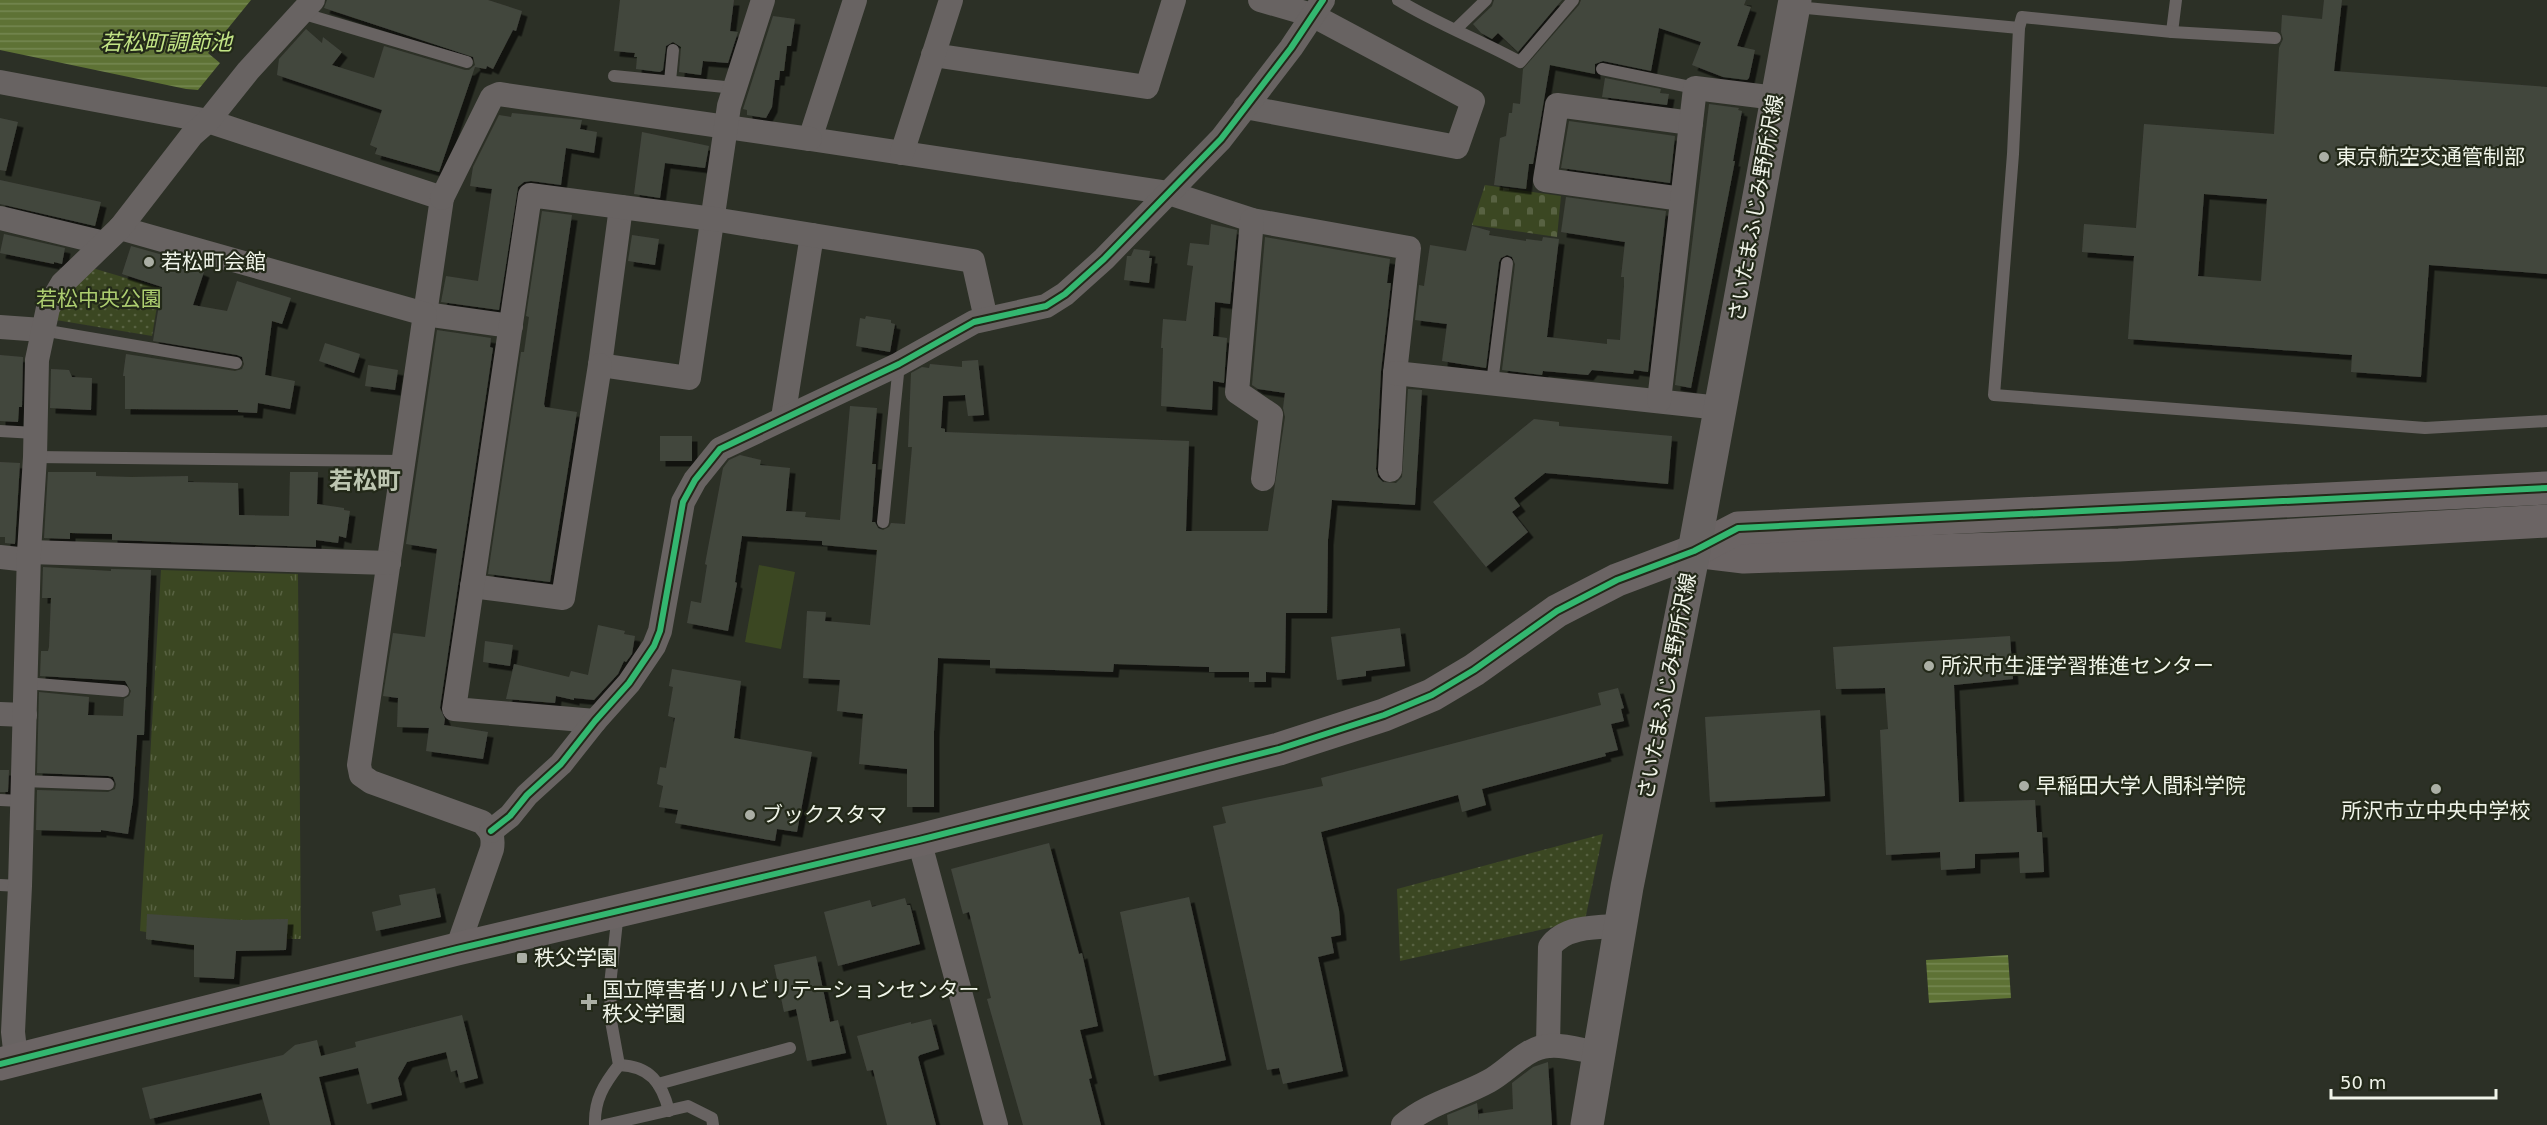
<svg xmlns="http://www.w3.org/2000/svg" width="2547" height="1125" font-family="'DejaVu Sans','Noto Sans JP',sans-serif">
  <style>
    .grass { fill: url(#grass-tufts) }
    .cemetery { fill: url(#cemetery-stones) }
    .park { fill: url(#park-dots) }
    .garden { fill: #3b4722 }
    .water { fill: url(#water-rules) }
    .building { fill: #43463e; fill-rule: evenodd; filter: url(#shadow) }
    .lines { fill: none; stroke-linecap: round; stroke-linejoin: round }
    .lane { stroke: #686362; stroke-width: 12 }
    .street { stroke: #686362; stroke-width: 24 }
    .secondary { stroke: #6b6464; stroke-width: 33 }
    .primary { stroke: #686362; stroke-width: 33 }
    .cycleway-casing { stroke: #232919; stroke-width: 10 }
    .cycleway { stroke: #33b770; stroke-width: 6 }
    .poi-dot { fill: #abafa5; stroke: #232919; stroke-width: 2 }
    .labels { text-anchor: middle; stroke-width: 4.5; stroke-linejoin: round; paint-order: stroke }
    .poi-label { font-size: 21px; fill: #f0f4e9; stroke: #232919; text-anchor: start }
    .street-label { font-size: 21px; fill: #f0f4e9; stroke: #232919 }
    .park-label { font-size: 21px; fill: #adce70; stroke: #232919 }
    .water-label { font-size: 22px; font-style: italic; fill: #c3e586; stroke: #232919 }
    .quarter-label { font-size: 24px; font-weight: bold; fill: #bdc6b1; stroke: #232919 }
  </style>
  <defs>
    <pattern id="grass-tufts" width="24" height="20" patternUnits="userSpaceOnUse" patternTransform="scale(1.5)"><rect width="24" height="20" fill="#3b4722"/><path d="M3 7l-1-3M5 7V3M7 7l1-3M15 17l-1-3M17 17v-4M19 17l1-3" fill="none" stroke="#586242"/></pattern>
    <pattern id="cemetery-stones" width="16" height="16" patternUnits="userSpaceOnUse" patternTransform="scale(1.5)"><rect width="16" height="16" fill="#3b4722"/><path d="M2 7V4a2 2 0 0 1 4 0v3zM10 15v-3a2 2 0 0 1 4 0v3z" fill="#586242"/></pattern>
    <pattern id="park-dots" width="8" height="8" patternUnits="userSpaceOnUse" patternTransform="scale(1.5)"><rect width="8" height="8" fill="#3b4722"/><path d="M2 2h.1M6 6h.1" fill="none" stroke="#586242" stroke-width="1.8" stroke-linecap="round"/></pattern>
    <pattern id="water-rules" width="6" height="5" patternUnits="userSpaceOnUse" patternTransform="scale(1.5)"><rect width="6" height="5" fill="#5e7235"/><path d="M0 2.5h6" fill="none" stroke="#758752"/></pattern>
    <filter id="shadow"><feDropShadow dx="5.5" dy="5.5" stdDeviation="0" flood-color="#0009"/></filter>
  </defs>
  <rect width="100%" height="100%" fill="#2c3026"/>
  <path class="grass" d="M161,570L298,574L301,939H287L286,950L231,951L146,939V932L140,931Z"/>
  <path class="cemetery" d="M1485,185L1561,196L1557,237L1472,225Z"/>
  <g class="park">
    <path d="M89,267L160,288L152,336L56,320L63,297Z"/>
    <path d="M1603,834L1585,920L1400,961L1397,889Z"/>
  </g>
  <path class="garden" d="M759,565L795,572L781,649L745,642Z"/>
  <g class="water">
    <path d="M0,0H251L208,53L220,63L198,90L186,89L0,50Z"/>
    <path d="M2008,955L2011,998L1929,1003L1926,960Z"/>
  </g>
  <g class="building">
    <path d="M327,0H488L522,11L516,31L513,30L493,69L487,66L486,69L475,67L439,172L375,154L377,148L370,145L382,110L277,75L279,59L306,29L322,43L323,37L342,52L332,65L374,78L384,46L465,70H469L475,65L473,57L324,8Z"/>
    <path d="M620,0H734L730,31L738,32L728,63L703,61L701,75L679,72L681,47L673,42L666,46L663,70L660,72L636,69L637,57H634L635,53L614,51Z"/>
    <path d="M1494,0H1562L1518,52L1498,33L1492,39L1481,33L1473,24L1492,6Z"/>
    <path d="M1581,0H1746L1744,5L1751,7L1737,46L1755,50L1749,78L1747,80L1723,77L1692,65L1701,42L1659,28L1651,71L1603,61L1595,64V74L1550,65L1533,164H1529L1526,189L1494,185L1500,138L1506,136L1509,113H1512L1513,103L1520,104L1523,69L1579,5Z"/>
    <path d="M2324,0H2342L2334,71L2547,87V274L2429,265L2421,377L2351,372L2352,355L2128,339L2134,256L2082,252L2084,224L2136,228L2144,124L2274,134L2279,48L2283,39L2281,32L2282,15L2322,19ZM2204,194L2267,199L2261,281L2198,276Z"/>
    <path d="M773,16L795,19L791,46H787L784,71H780L779,80H775L772,107L766,118L747,115V110L743,109Z"/>
    <path d="M1605,78L1661,89L1660,93L1669,94L1667,105L1602,97Z"/>
    <path d="M1709,104L1739,108L1738,110L1742,111L1733,161H1735L1691,388L1675,385Z"/>
    <path d="M512,113L582,120L580,129L597,132L594,153L566,148L561,185L531,181L524,182L518,187L499,310L441,302L446,276L478,281L492,189L470,186L473,167L499,115L511,117Z"/>
    <path d="M0,118L18,122L6,171L0,170Z"/>
    <path d="M1569,121L1675,136L1670,183L1561,168Z"/>
    <path d="M642,132L709,146L705,168L665,163L660,198L634,194Z"/>
    <path d="M0,180L101,202L95,226L0,204Z"/>
    <path d="M1566,197L1666,211L1648,372L1634,370L1633,374L1592,370L1588,375L1543,371L1542,375L1502,370L1515,264L1512,257L1507,255L1501,258L1499,262L1486,368L1442,361L1447,324L1415,320L1419,285L1424,286L1430,245L1466,251L1472,226L1490,231L1489,235L1526,241V239L1542,241L1543,237L1559,239L1547,337L1607,344V339L1620,340L1624,286V277H1621L1625,242L1561,232Z"/>
    <path d="M542,211L572,215L544,404L545,407L577,412L550,582L488,574L521,352H524L529,317L526,316Z"/>
    <path d="M1211,224L1237,230L1230,304L1215,302L1213,336L1227,338L1224,383L1213,381L1212,410L1161,406L1163,348H1161L1163,319L1186,321L1193,266L1187,265L1190,243L1209,245Z"/>
    <path d="M4,234L65,248L62,264L54,262V264L0,253Z"/>
    <path d="M632,235L659,239L655,265L628,261Z"/>
    <path d="M1265,237L1390,259L1387,283H1391L1381,371L1376,469L1378,477L1383,482L1396,483L1402,477L1408,389L1422,390L1415,505L1332,500L1328,540L1327,613H1286L1285,673L1266,672V682H1249V672H1209V667L1114,664L1113,672L990,668V660L938,658L934,732V807H907V769L859,764L863,714L837,711L840,680L803,678L807,611L826,612L825,621L870,625L877,550L822,545V541L742,536L735,582L737,583L728,631L687,623L691,601L701,603L707,565L705,564L723,468L729,460L740,455L761,460L760,465L790,468L786,511L806,512L805,517L840,520L850,406L877,408L872,464H876L872,522H875L878,528L883,530L889,527L891,523L905,524L912,447H908L911,373L922,367L929,368L930,364L962,367V361L978,360L984,415L968,416L965,395L943,396L941,428L945,429V432L1189,441L1186,531H1268L1285,417L1283,408L1285,393L1258,389L1252,385Z"/>
    <path d="M131,246L177,259L176,261L204,272L193,305L227,311L237,281L291,298L282,324L272,321L265,375L295,381L290,409L258,403L257,413L238,412V410L125,409V376H123L126,354L235,371L242,369L244,364L242,357L237,355L153,341L162,287L122,274Z"/>
    <path d="M1134,249L1150,251L1149,258H1152L1149,283L1124,280L1127,256H1131Z"/>
    <path d="M866,316L891,320V323L895,324L890,352L856,346L860,318L865,319Z"/>
    <path d="M437,330L491,338L490,347L493,348L440,708L445,719L444,725L488,732L483,759L426,751L429,728L397,727L398,698L383,696L393,633L425,637L437,549L406,544Z"/>
    <path d="M325,343L360,354L354,373L319,361Z"/>
    <path d="M0,355L23,357L22,407H19L18,422L0,421Z"/>
    <path d="M368,365L398,370L395,390L365,386Z"/>
    <path d="M51,369L69,370L72,377L92,378L91,410L50,408Z"/>
    <path d="M1534,419L1559,422V426L1672,436L1668,484L1545,473L1514,498L1520,506L1512,512L1528,532L1486,567L1433,502Z"/>
    <rect x="660" y="436" width="32" height="25"/>
    <path d="M0,462L20,463L15,544L5,543V537H0Z"/>
    <path d="M48,472H96V476L131,477L188,476V482L238,483L239,515L289,516L290,472H318L317,504L344,508V510L350,511L346,538L339,536L338,543L316,540V547L112,540V534L70,533V539L44,538Z"/>
    <path d="M43,567L111,571V569L151,570L144,735H137L133,800L128,834L101,830V832L36,830L37,790L108,792L115,789L116,784L113,777L108,776L37,773L39,692L89,697L88,715L123,716L124,699L129,696L131,691L125,681L40,676L41,651H48L49,647L51,598H42Z"/>
    <path d="M598,625L625,631L624,634L635,636L632,654L626,662L624,661L618,674L594,700L574,698V700L556,696L555,703L506,699L514,664L569,677L571,671L588,675Z"/>
    <path d="M1400,628L1405,666L1366,671V676L1337,680L1331,637Z"/>
    <path d="M2010,636L2013,679L1954,685L1959,802L2035,800L2037,832H2042L2044,872L2020,873L2019,852L1975,854V868L1941,870L1940,852L1886,855L1880,730L1888,729L1885,688L1836,689L1833,647Z"/>
    <path d="M485,641L513,645L510,666L483,662Z"/>
    <path d="M672,669L741,681L734,738L812,752L797,832L777,829L775,841L675,823L678,810L659,807L663,786L657,784L660,767L666,768L675,718L668,716L673,687L669,686Z"/>
    <path d="M1618,688L1624,708L1621,709L1624,721L1611,724L1618,750L1605,753L1606,756L1482,789L1486,805L1462,812L1458,795L1321,832L1339,910L1341,935L1331,937L1334,953L1318,957L1343,1071L1283,1084L1279,1068L1267,1070L1213,826L1226,823L1222,807L1323,786L1321,778L1601,705L1598,693Z"/>
    <path d="M1820,710L1825,796L1710,802L1705,717Z"/>
    <path d="M0,770H9L8,792H0Z"/>
    <path d="M1049,843L1079,954L1082,953L1098,1026L1080,1030L1092,1078L1089,1079L1101,1125H1023L987,999L991,998L969,912L963,914L951,869Z"/>
    <path d="M435,888L441,917L376,931L372,912L401,905L399,895Z"/>
    <path d="M1189,897L1226,1060L1154,1076L1120,912Z"/>
    <path d="M905,898L907,905H910L920,944L838,966L824,912L870,900L872,907Z"/>
    <path d="M147,914L240,920L288,919L286,950L236,951L234,979L194,977V945L146,939Z"/>
    <path d="M816,956L830,1022L838,1020L846,1053L807,1061L796,1009L784,1012L774,965Z"/>
    <path d="M462,1015L478,1078L460,1083L457,1070L451,1072L446,1052L407,1062L398,1078L402,1095L367,1104L358,1068L319,1077L331,1125H270L261,1093L150,1119L142,1088L283,1055L295,1045L317,1040L321,1056L356,1047L355,1042Z"/>
    <path d="M931,1019L939,1049L920,1055L918,1057L936,1125H887L873,1070L867,1071L857,1036L911,1022V1024Z"/>
    <path d="M1548,1062L1552,1125H1448L1447,1115L1477,1103L1479,1120L1478,1114L1513,1109L1512,1083L1533,1067Z"/>
  </g>
  <g class="lines">
    <g class="lane">
      <path d="M1398,0C1437,24 1480,40 1520,62L1573,0"/>
      <path d="M1796,7L2019,28"/>
      <path d="M301,13L467,62"/>
      <path d="M1456,29L1486,0"/>
      <path d="M2172,32L2176,0"/>
      <path d="M2275,38L2172,32L2022,17L2019,28L2013,154L1994,395L2425,428L2547,421"/>
      <path d="M1602,69L1695,88"/>
      <path d="M614,76L735,88"/>
      <path d="M670,81L673,50"/>
      <path d="M42,330L236,363"/>
      <path d="M1492,383L1507,263"/>
      <path d="M0,431L35,433"/>
      <path d="M35,457L403,461"/>
      <path d="M883,522L899,364"/>
      <path d="M25,683L123,691"/>
      <path d="M23,781L108,784"/>
      <path d="M0,800L22,801"/>
      <path d="M0,885L20,886"/>
      <path d="M619,1065C650,1066 662,1083 669,1111"/>
      <path d="M658,1084L790,1048"/>
      <path d="M595,1125C594,1100 604,1084 619,1065L611,1021L610,985L618,912"/>
      <path d="M605,1125L688,1106L712,1118L713,1125"/>
    </g>
    <g class="street">
      <path d="M855,0L810,139L1169,193L1252,220L1409,248L1395,373L1390,470"/>
      <path d="M933,55L1147,87L1174,0"/>
      <path d="M0,82L208,121L442,198L425,314L511,326"/>
      <path d="M1245,107L1457,147L1473,101L1312,15L1260,0"/>
      <path d="M902,153L951,0"/>
      <path d="M442,198L492,97L499,94L810,139"/>
      <path d="M1682,199L1545,180L1557,105L1691,123"/>
      <path d="M621,207L600,365L689,378L729,106L763,0"/>
      <path d="M0,218L104,243"/>
      <path d="M1252,220L1237,392L1271,415L1263,479"/>
      <path d="M120,228L425,314L359,765L361,775L371,782L482,822C491,831 494,836 492,849L457,949"/>
      <path d="M0,327L42,330"/>
      <path d="M1395,373L1720,408"/>
      <path d="M1659,401L1695,88L1776,98"/>
      <path d="M783,418L812,235"/>
      <path d="M29,552L389,563"/>
      <path d="M0,557L28,560"/>
      <path d="M472,586L563,598L600,365"/>
      <path d="M0,714L25,715"/>
      <path d="M595,721L454,709L530,195L713,219L973,261L986,319"/>
      <path d="M491,831L510,816L527,795L561,764L595,721L629,683L654,646L660,631L683,502L695,480L720,449L899,364L974,322L1046,306L1065,294L1104,259L1221,139L1291,48L1323,0"/>
      <path d="M919,840L996,1125"/>
      <path d="M1548,1045L1550,947C1564,926 1597,927 1620,926"/>
      <path d="M16,1059L13,1032L20,886L29,552L35,457L37,360L48,308L62,284L120,228L192,135L208,121L248,71L313,0"/>
      <path d="M1403,1125C1429,1103 1460,1097 1489,1081C1508,1071 1526,1047 1549,1046C1564,1044 1584,1051 1599,1053"/>
    </g>
    <g class="secondary">
      <path d="M1694,551L1744,557L2119,545L2547,521"/>
      <path d="M0,1064L457,949L919,840L1279,749L1384,715L1432,695L1474,670L1557,611L1617,580L1694,551L1738,528L2547,488"/>
    </g>
    <path class="primary" d="M1587,1125L1627,887L1694,551L1795,0"/>
    <g class="cycleway-casing">
      <g id="cycleway">
        <path d="M491,831L510,816L527,795L561,764L595,721L629,683L654,646L660,631L683,502L695,480L720,449L899,364L974,322L1046,306L1065,294L1104,259L1221,139L1291,48L1323,0"/>
        <path d="M0,1064L457,949L919,840L1279,749L1384,715L1432,695L1474,670L1557,611L1617,580L1694,551L1738,528L2547,488"/>
      </g>
    </g>
    <use href="#cycleway" class="cycleway"/>
  </g>
  <g class="poi-dot">
    <circle cx="2324" cy="157" r="6"/>
    <circle cx="149" cy="262" r="6"/>
    <circle cx="1929" cy="666" r="6"/>
    <circle cx="2024" cy="786" r="6"/>
    <circle cx="2436" cy="789" r="6"/>
    <circle cx="750" cy="815" r="6"/>
    <rect x="516" y="952" width="12" height="12" rx="3"/>
    <path d="M586 993h6v6h6v6h-6v6h-6v-6h-6v-6h6z"/>
  </g>
  <g class="labels">
    <g class="poi-label">
      <text x="2336" y="164">東京航空交通管制部</text>
      <text x="161" y="269">若松町会館</text>
      <text x="1941" y="673">所沢市生涯学習推進センター</text>
      <text x="2036" y="793">早稲田大学人間科学院</text>
      <text x="2436" y="818" text-anchor="middle">所沢市立中央中学校</text>
      <text x="762" y="822">ブックスタマ</text>
      <text x="534" y="965">秩父学園</text>
      <text x="602" y="997">国立障害者リハビリテーションセンター<tspan x="602" dy="24">秩父学園</tspan></text>
    </g>
    <g class="street-label">
      <text transform="translate(1756 208) rotate(-80)" y="7">さいたまふじみ野所沢線</text>
      <text transform="translate(1667 686) rotate(-79)" y="7">さいたまふじみ野所沢線</text>
    </g>
    <g class="park-label">
      <text x="99" y="306">若松中央公園</text>
    </g>
    <g class="water-label">
      <text x="166" y="50">若松町調節池</text>
    </g>
    <g class="quarter-label">
      <text x="365" y="489">若松町</text>
    </g>
  </g>
  <path d="M2331 1089v9h165v-9" fill="none" stroke="#f0f4e9" stroke-width="3"/>
  <text x="2340" y="1089" font-size="18" fill="#f0f4e9" stroke="#232919" stroke-width="4.5" paint-order="stroke">50 m</text>
</svg>
